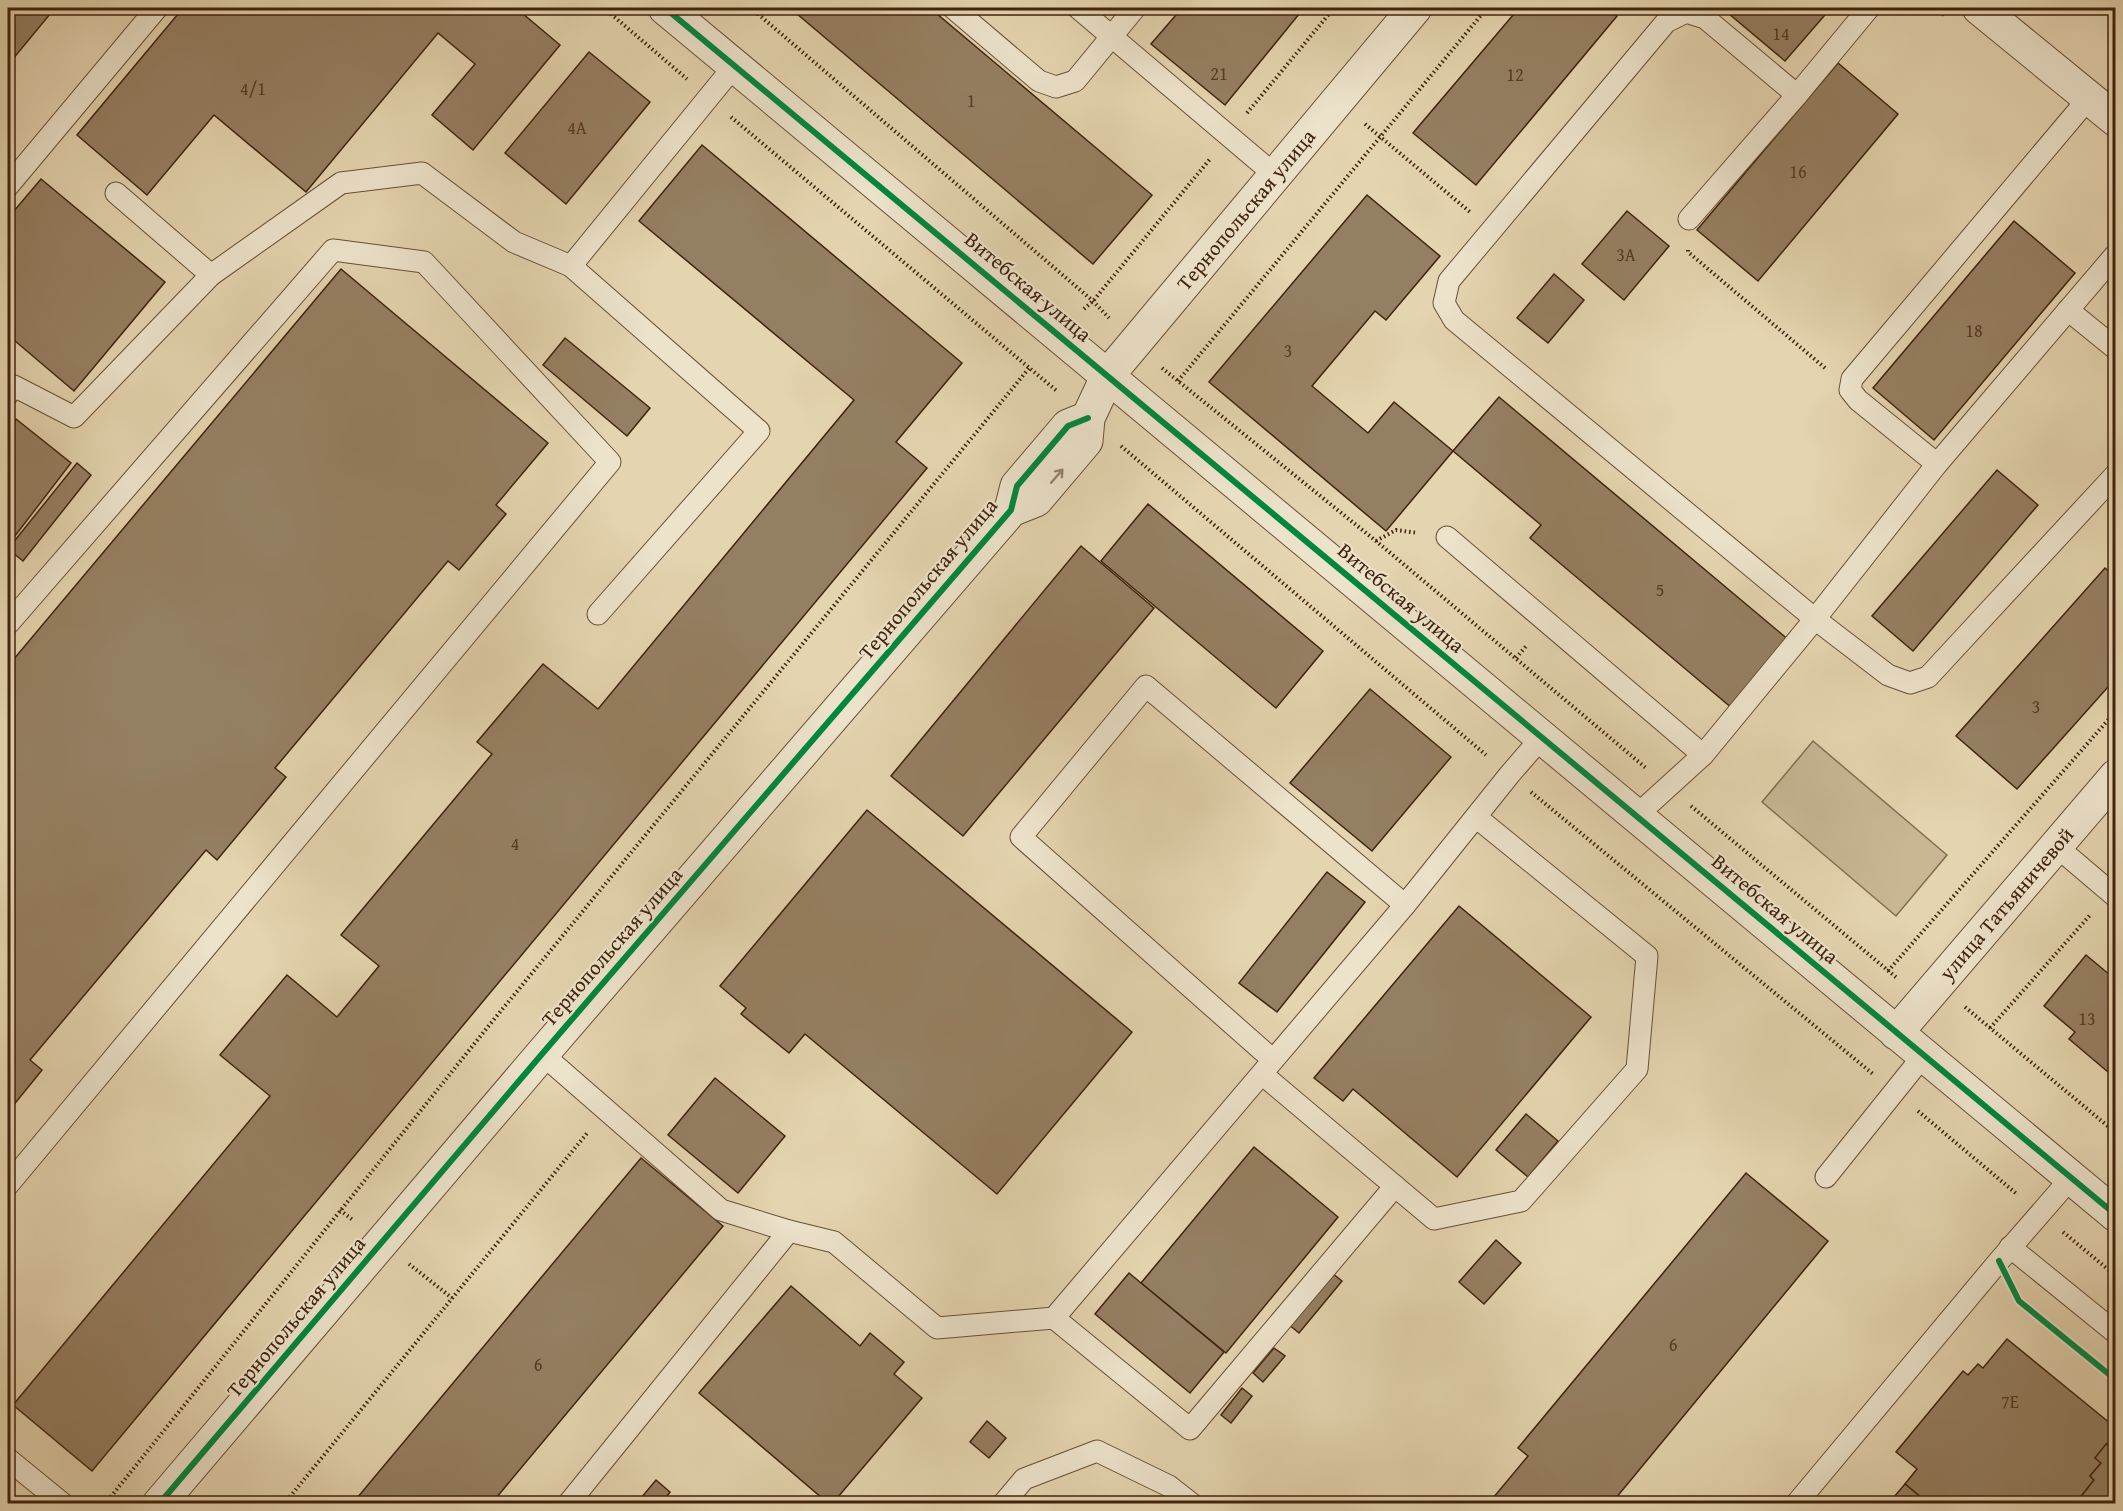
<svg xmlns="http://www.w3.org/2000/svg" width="2123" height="1511" font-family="'Gentium Book Plus',serif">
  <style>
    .green { fill: #c8b694; stroke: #846c51; stroke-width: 1.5 }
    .building { fill: #957f62; stroke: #40230e; stroke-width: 1.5 }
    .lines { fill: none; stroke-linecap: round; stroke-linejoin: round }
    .lane-casing { stroke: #694f36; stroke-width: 23 }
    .street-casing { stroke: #694f36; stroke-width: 35 }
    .path { stroke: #40230e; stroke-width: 4; stroke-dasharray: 1.5 3; stroke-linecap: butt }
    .lane { stroke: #ede3cb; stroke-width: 21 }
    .street { stroke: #ede3cb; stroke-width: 33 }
    .cycleway-casing { stroke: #ede3cb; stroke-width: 10 }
    .cycleway { stroke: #00873e; stroke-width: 6 }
    .oneway { stroke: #96836c }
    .labels { text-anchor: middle; stroke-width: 4.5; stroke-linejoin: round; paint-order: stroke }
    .number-label { font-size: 18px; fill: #553a23 }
    .street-label { font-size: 21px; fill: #40230e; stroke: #ede3cb }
  </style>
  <rect width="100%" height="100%" fill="#e4d4af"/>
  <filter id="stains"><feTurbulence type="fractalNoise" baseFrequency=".00333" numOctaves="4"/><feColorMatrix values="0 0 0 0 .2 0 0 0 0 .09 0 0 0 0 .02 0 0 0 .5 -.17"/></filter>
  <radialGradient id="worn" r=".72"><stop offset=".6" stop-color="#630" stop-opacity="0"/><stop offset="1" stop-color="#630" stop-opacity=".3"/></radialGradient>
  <path class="green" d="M1813,741L1947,855L1896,916L1762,802Z"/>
  <g class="building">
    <path d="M8,8H55L8,65Z"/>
    <path d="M183,8H516L560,45L473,150L432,115L475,64L438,33L306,192L214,115L147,195L77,135Z"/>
    <path d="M790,8H930L1152,195L1093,264Z"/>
    <path d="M1182,8H1304L1225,105L1151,44Z"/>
    <path d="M1519,8H1607L1617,16L1476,185L1413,133Z"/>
    <path d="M1722,8H1831L1785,61Z"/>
    <path d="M589,52L650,102L566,204L505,153Z"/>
    <path d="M1838,63L1898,114L1758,281L1697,230Z"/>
    <path d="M702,145L962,363L896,442L927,468L92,1471L13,1405L270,1096L220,1055L287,975L337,1017L379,966L341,935L492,754L477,742L543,664L598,709L854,400L639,221Z"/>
    <path d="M41,179L165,282L74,391L8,335V218Z"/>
    <path d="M1367,195L1440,256L1386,320L1375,311L1312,386L1368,433L1394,402L1453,451L1386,531L1209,382Z"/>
    <path d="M1627,211L1669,246L1624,300L1582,264Z"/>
    <path d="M2014,221L2075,273L1934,440L1873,388Z"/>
    <path d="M341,269L548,443L496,505L506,514L459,570L448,561L275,768L286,777L217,860L206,850L30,1060L42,1070L8,1112V666Z"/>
    <path d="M1554,274L1584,300L1548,343L1517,318Z"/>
    <path d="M565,338L650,408L627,436L543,365Z"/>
    <path d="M1499,397L1790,641L1733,709L1530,538L1541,525L1453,451Z"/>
    <path d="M16,419L71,463L8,545V429Z"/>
    <path d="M77,463L91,475L23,561L8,549Z"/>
    <path d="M1997,470L2038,505L1913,651L1872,616Z"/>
    <path d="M1148,504L1323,651L1276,708L1101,561Z"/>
    <path d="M1081,546L1154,608L963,836L891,776Z"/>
    <path d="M2105,568L2116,577V678L2017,789L1956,736Z"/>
    <path d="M1370,689L1451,757L1372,851L1290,783Z"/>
    <path d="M867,810L1132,1032L997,1194L805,1034L789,1053L741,1014L746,1008L720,986Z"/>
    <path d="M1327,872L1365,902L1277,1012L1239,983Z"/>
    <path d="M1459,906L1591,1017L1457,1177L1353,1089L1343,1101L1314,1078Z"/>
    <path d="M2086,955L2116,980V1066L2114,1064L2108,1072L2069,1039L2075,1032L2044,1006Z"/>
    <path d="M715,1078L785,1136L738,1193L668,1135Z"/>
    <path d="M1526,1114L1558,1141L1528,1177L1496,1150Z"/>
    <path d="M1254,1147L1338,1217L1226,1353L1141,1283Z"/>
    <path d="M641,1158L723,1226L491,1504H352Z"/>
    <path d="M1746,1173L1828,1241L1611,1504H1488L1528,1456L1518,1448Z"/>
    <path d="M1496,1240L1521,1263L1484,1304L1459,1282Z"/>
    <path d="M1129,1273L1224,1352L1190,1393L1095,1314Z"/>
    <path d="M1332,1273L1342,1281L1299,1333L1288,1324Z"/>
    <path d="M791,1286L860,1346L870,1333L904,1362L894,1374L922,1398L832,1504H829L699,1393Z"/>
    <path d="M2007,1339L2116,1428V1433L2095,1458L2101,1463L2090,1476L2094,1480L2075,1504H1929L1905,1484L1917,1469L1896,1452L1963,1371L1968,1375L1978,1364L1983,1368Z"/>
    <path d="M1274,1348L1285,1356L1263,1382L1253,1373Z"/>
    <path d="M1242,1388L1252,1396L1231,1423L1221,1415Z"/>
    <path d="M987,1421L1006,1438L989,1458L970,1442Z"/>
    <path d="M2106,1444L2113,1450L2116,1446V1504H2075L2094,1480L2090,1476L2101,1463L2095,1458Z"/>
    <path d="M656,1480L670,1492L661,1504H636Z"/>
    <path d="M1905,1484L1929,1504H1888Z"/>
  </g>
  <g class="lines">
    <g class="lane-casing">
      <g id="lane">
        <path d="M953,8L1039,81L1056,87L1075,81L1135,8"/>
        <path d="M1078,8L1275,175"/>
        <path d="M1869,8L1797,95L1705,18L1686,12L1666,22L1449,281L1444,303L1454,320L1815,619L1888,675L1910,683L1928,677L2116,474"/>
        <path d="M8,186L157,8"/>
        <path d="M116,193L211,275"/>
        <path d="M1689,219L1797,95"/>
        <path d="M571,266L735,65"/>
        <path d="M2068,310L2116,349"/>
        <path d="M8,394L14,386L74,417L211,275L341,183L422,173L514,242L571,266L759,431L598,614"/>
        <path d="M1937,464L1858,400L1850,390L1852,379L2088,99"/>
        <path d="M1447,537L1703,755"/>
        <path d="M8,624L333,250L424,262L610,462L8,1185"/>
        <path d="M1637,815L1703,755L1815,619L1937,464L2116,254"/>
        <path d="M2056,846L2116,897"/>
        <path d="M542,1054L721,1210L789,1231L834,1242L937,1328L1054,1318L1405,905L1510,774L1542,737"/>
        <path d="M1273,1060L1021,837L1146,686L1405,905"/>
        <path d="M1262,1074L1434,1219L1521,1201L1637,1069L1647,956L1476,817"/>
        <path d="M1826,1177L1923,1056"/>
        <path d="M2010,1247L2116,1333"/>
        <path d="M1054,1318L1190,1429L1395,1186"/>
        <path d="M8,1459L63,1504"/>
        <path d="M568,1504L789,1231"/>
        <path d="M1003,1504L1024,1479L1097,1451L1169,1486L1192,1504"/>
        <path d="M1796,1504L1999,1261L2071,1178"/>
      </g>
    </g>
    <g class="street-casing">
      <g id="street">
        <path d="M665,8L2116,1215"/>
        <path d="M1979,8L2116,120"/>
        <path id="s1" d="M1011,510L1036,500L1086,441L1088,418L1108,375L1415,8"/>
        <path id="s2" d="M1896,1033L2116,776"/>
        <path d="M159,1504L542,1054L1011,510L1017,486L1068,426L1088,418"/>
      </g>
    </g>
    <g class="path">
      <path d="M604,8L687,79"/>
      <path d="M751,8L1093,301L1109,318"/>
      <path d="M1936,8L1944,15"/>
      <path d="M1247,113L1334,8"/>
      <path d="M731,117L1058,392"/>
      <path d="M1365,124L1470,212"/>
      <path d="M1688,250V252L1825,368"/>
      <path d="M1084,309L1093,301L1210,159"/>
      <path d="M1162,368L1376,541L1646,768"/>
      <path d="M1178,381L1487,8"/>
      <path d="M1121,446L1486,755"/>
      <path d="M1376,541L1396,530L1418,533"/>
      <path d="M1516,658L1527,645"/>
      <path d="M1531,792L1873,1074"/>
      <path d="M1691,806L1897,978"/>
      <path d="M1888,971L2116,711"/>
      <path d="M1965,1007L2116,1133"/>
      <path d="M1990,1028L2091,914"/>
      <path d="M1918,1111L2018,1195"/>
      <path d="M340,1210L354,1221"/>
      <path d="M2063,1232L2116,1276"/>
      <path d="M409,1264L452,1298"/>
      <path d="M105,1504L491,1023L1030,367"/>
      <path d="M284,1504L588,1132"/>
    </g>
    <use href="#lane" class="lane"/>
    <use href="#street" class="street"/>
    <g class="cycleway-casing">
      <g id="cycleway">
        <path d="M665,8L2116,1215"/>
        <path d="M1999,1261L2019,1301L2116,1380"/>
        <path d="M159,1504L542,1054L1011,510L1017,486L1068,426L1088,418"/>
      </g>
    </g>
    <use href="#cycleway" class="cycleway"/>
  </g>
  <defs><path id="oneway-shaft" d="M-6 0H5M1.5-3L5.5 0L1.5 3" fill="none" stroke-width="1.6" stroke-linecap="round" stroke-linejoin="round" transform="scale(1.5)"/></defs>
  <use class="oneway" href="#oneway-shaft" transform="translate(1057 476) rotate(-49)"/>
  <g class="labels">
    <g class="number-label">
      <text x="1781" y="40">14</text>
      <text x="1219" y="80">21</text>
      <text x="1515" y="81">12</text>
      <text x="253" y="95">4/1</text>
      <text x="971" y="107">1</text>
      <text x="577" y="134">4А</text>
      <text x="1798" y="178">16</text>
      <text x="1626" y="261">3А</text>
      <text x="1974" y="337">18</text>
      <text x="1288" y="357">3</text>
      <text x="1660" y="596">5</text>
      <text x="2036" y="713">3</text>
      <text x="515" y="850">4</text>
      <text x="2087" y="1025">13</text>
      <text x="1673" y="1351">6</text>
      <text x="538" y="1371">6</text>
      <text x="2010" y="1408">7Е</text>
    </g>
    <g class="street-label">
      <text dy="7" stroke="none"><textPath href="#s1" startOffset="390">Тернопольская улица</textPath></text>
      <text transform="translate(1028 287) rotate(40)" y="7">Витебская улица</text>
      <text transform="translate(928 579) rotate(-50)" y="7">Тернопольская улица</text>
      <text transform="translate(1401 598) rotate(40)" y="7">Витебская улица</text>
      <text dy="7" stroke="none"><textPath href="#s2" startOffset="170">улица Татьяничевой</textPath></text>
      <text transform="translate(1775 909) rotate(40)" y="7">Витебская улица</text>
      <text transform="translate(612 947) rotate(-49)" y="7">Тернопольская улица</text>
      <text transform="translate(296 1317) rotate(-50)" y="7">Тернопольская улица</text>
    </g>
  </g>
  <rect width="2123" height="1511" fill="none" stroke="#e4d4af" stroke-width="30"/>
  <rect x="9" y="9" width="2105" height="1493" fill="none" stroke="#40230e" stroke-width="3"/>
  <rect x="15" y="15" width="2093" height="1481" fill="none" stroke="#40230e" stroke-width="1.5"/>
  <rect width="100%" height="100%" filter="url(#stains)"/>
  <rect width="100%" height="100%" fill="url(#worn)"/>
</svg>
